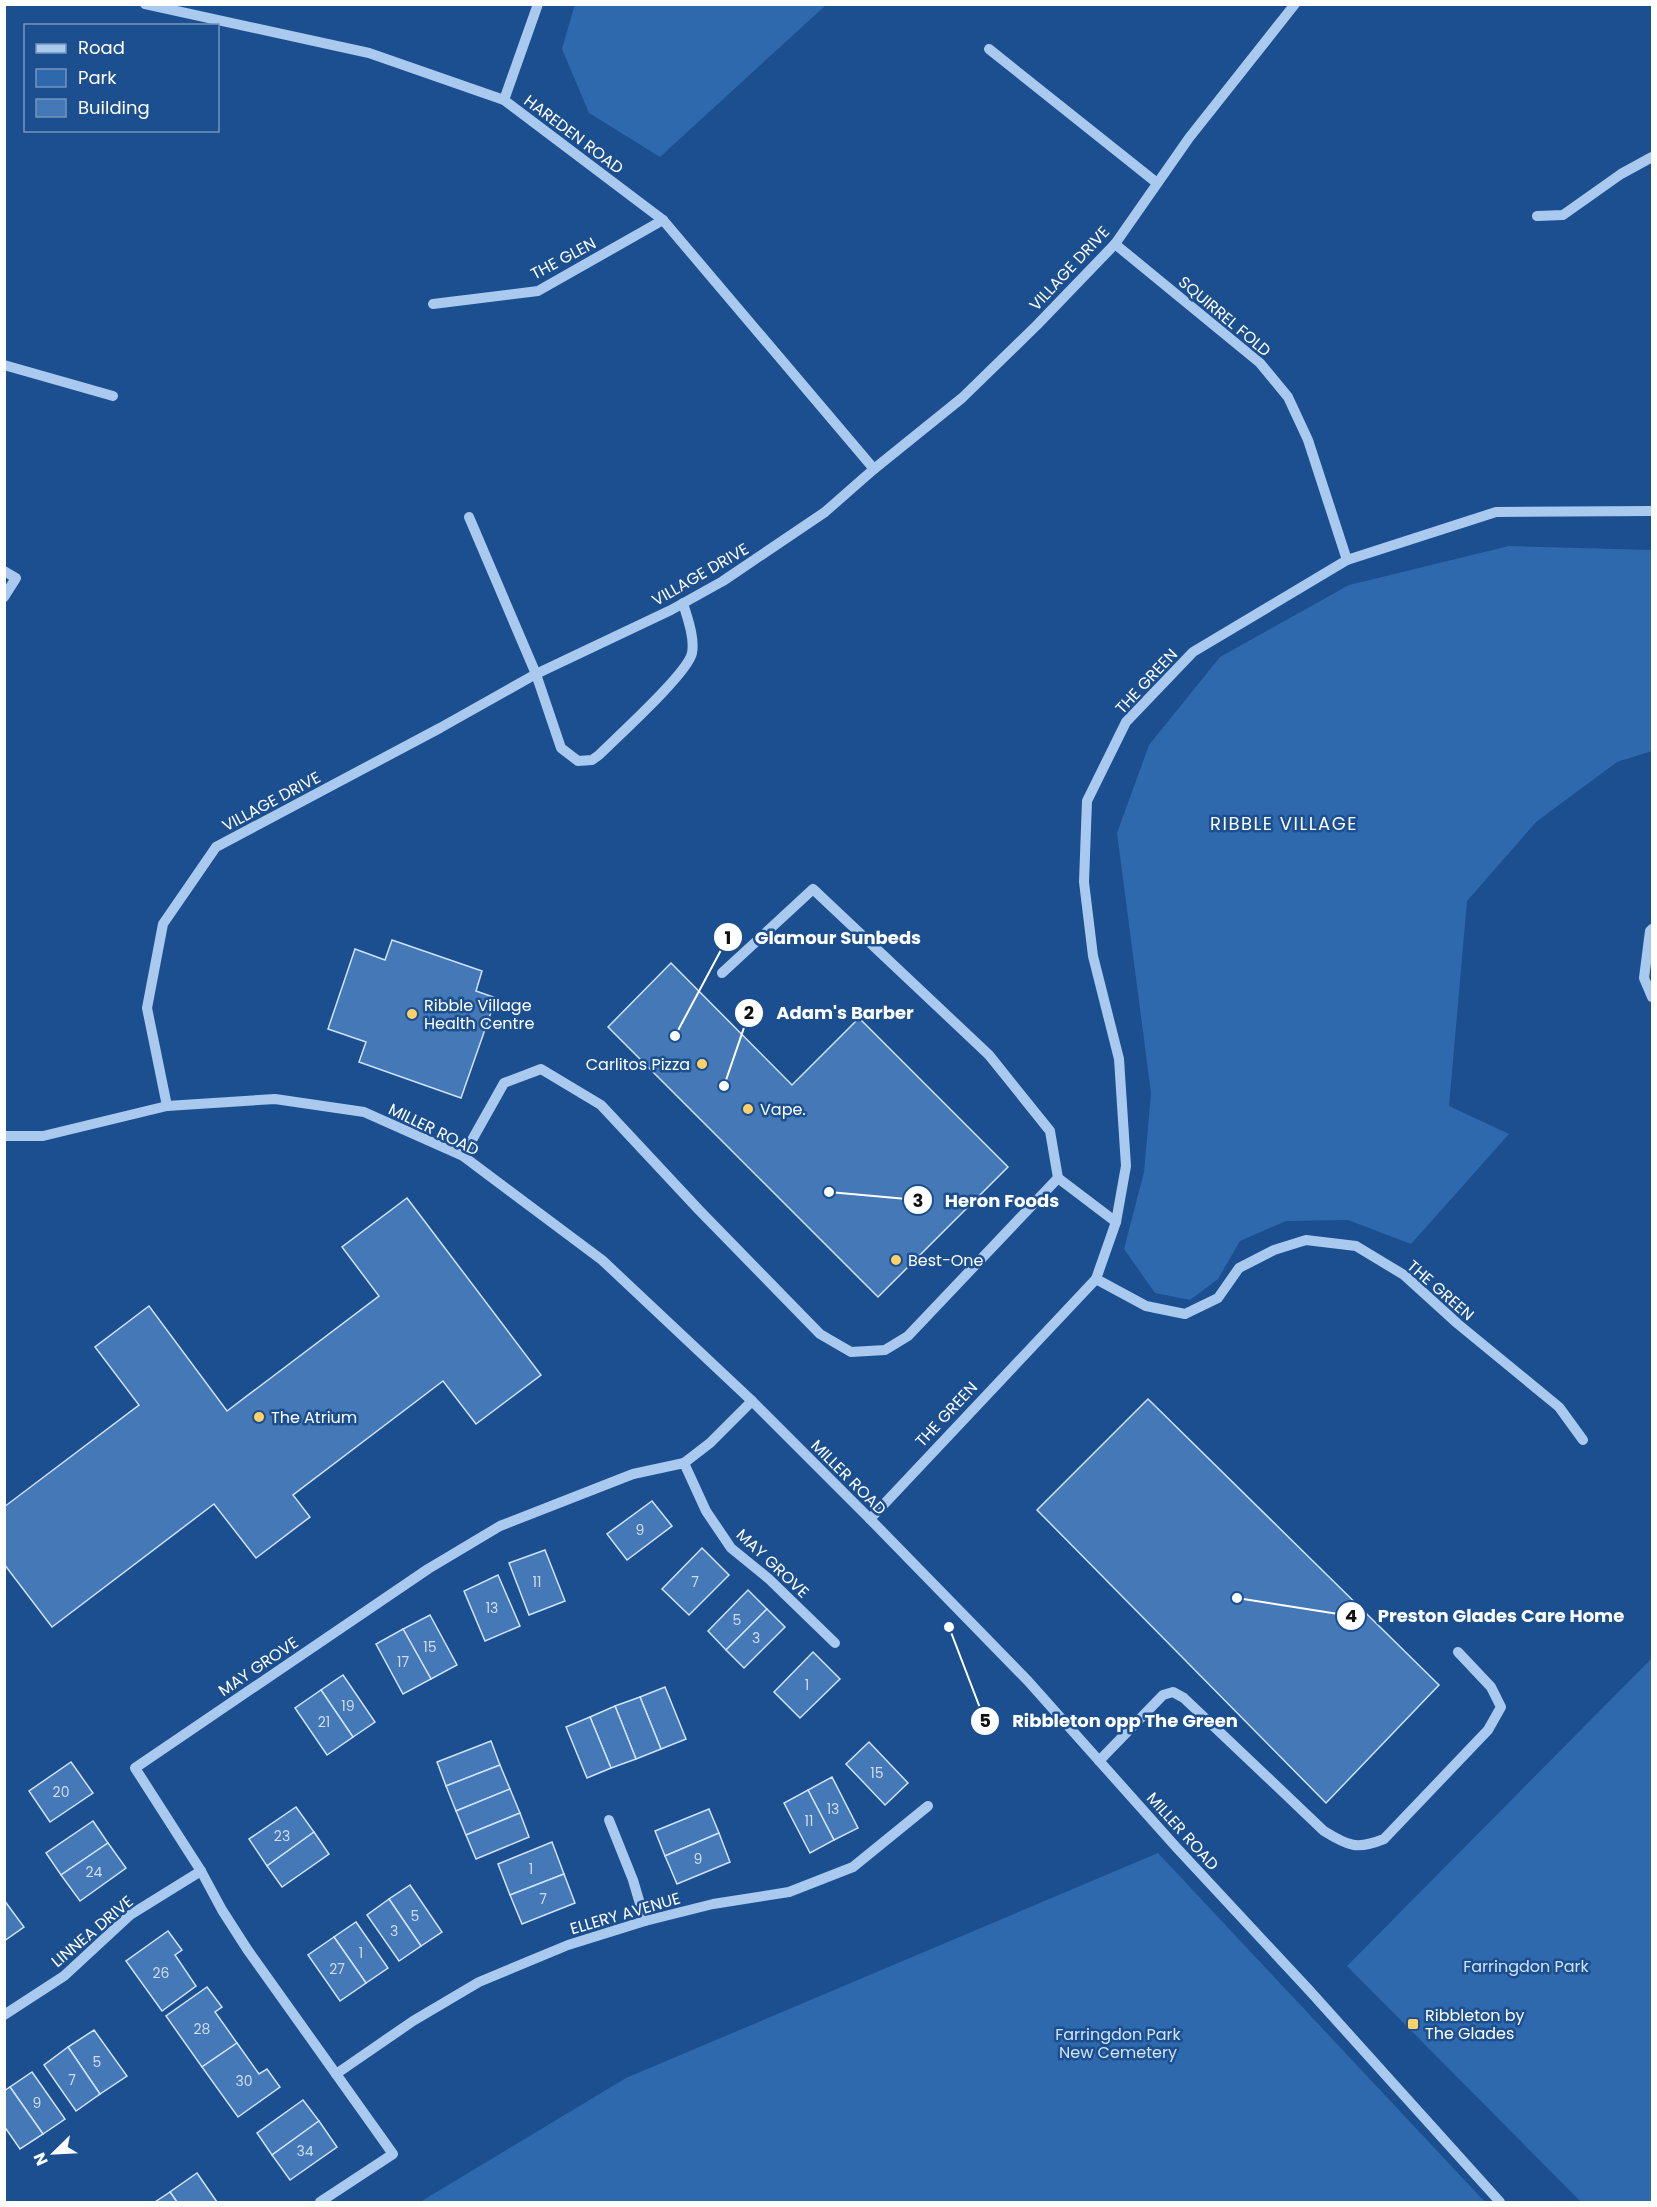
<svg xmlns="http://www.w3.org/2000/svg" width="1657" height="2207" font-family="Poppins,sans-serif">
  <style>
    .green { fill: #2e69ad }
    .building { fill: #4478b7; stroke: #cfe3fa; stroke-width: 1.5 }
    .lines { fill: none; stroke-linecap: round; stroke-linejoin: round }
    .minor { stroke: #a9c9ee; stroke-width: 10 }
    .poi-dot { fill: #ffd166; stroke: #1b4f8f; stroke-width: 2 }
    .labels { text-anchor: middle; stroke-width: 5; stroke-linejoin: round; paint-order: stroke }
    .number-label { font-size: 14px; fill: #d0dded }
    .street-label { font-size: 16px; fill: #fff; stroke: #1b4f8f }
    .poi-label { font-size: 16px; fill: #fff; stroke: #1b4f8f; text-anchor: start }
    .park-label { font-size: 16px; fill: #cfe3fa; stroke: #1b4f8f }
    .neighbourhood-label { font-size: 18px; letter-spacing: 1.5px; fill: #fff; stroke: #1b4f8f }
    .leader { fill: none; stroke: #fff; stroke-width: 2 }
    .callout-dot { fill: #fff; stroke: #1b4f8f; stroke-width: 2 }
    .mark-label { font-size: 18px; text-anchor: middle; font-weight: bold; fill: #111 }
    .callout-label { font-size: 18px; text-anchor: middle; font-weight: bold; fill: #fff; stroke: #1b4f8f; stroke-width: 5; stroke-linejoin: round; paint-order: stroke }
  </style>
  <rect width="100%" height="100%" fill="#1b4f8f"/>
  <g class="green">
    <path d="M575,4H826V5L660,157L589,113L562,49Z"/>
    <path d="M1509,546L1652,550V751L1617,762L1536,822L1467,901L1449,1106L1509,1134L1411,1244L1348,1220L1286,1221L1240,1241L1218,1279L1190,1300L1155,1293L1124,1249L1144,1172L1151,1093L1117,833L1149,745L1220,657L1349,585Z"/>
    <path d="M1652,1658V2202H1581L1347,1966Z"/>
    <path d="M1158,1853L1485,2202H420L626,2078Z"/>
  </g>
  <g class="building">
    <path d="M392,940L482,971L476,991L496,998L461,1098L359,1062L366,1042L328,1029L355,949L385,960Z"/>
    <path d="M671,963L792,1085L859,1018L1008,1167L878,1297L608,1027Z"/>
    <path d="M407,1198L541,1375L476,1424L443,1381L293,1495L310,1517L256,1558L214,1504L52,1627L4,1564V1507L139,1405L95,1347L149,1306L227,1411L379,1296L342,1247Z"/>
    <path d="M1148,1399L1439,1685L1326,1803L1037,1510Z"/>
    <path d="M652,1501L672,1526L627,1560L607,1534Z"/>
    <path d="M702,1548L729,1575L689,1615L662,1589Z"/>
    <path d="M545,1550L565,1601L529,1615L509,1563Z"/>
    <path d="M498,1575L520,1626L485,1641L464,1591Z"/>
    <path d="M748,1590L767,1609L726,1650L708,1631Z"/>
    <path d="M767,1609L785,1627L744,1668L726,1650Z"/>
    <path d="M430,1615L457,1665L431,1679L403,1629Z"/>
    <path d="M403,1629L431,1679L403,1694L376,1644Z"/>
    <path d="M813,1652L840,1679L800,1718L774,1692Z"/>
    <path d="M343,1675L375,1722L353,1737L321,1690Z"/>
    <path d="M665,1687L686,1739L661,1749L640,1697Z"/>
    <path d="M321,1690L353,1737L327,1755L295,1708Z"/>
    <path d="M640,1697L661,1749L636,1759L615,1706Z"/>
    <path d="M615,1706L636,1759L611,1768L590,1717Z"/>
    <path d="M590,1717L611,1768L587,1778L566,1727Z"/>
    <path d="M491,1741L500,1765L446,1786L437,1762Z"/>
    <path d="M869,1742L908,1783L885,1805L846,1764Z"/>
    <path d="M71,1762L93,1793L50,1822L29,1791Z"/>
    <path d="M500,1765L510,1789L456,1811L446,1786Z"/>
    <path d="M832,1777L858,1828L834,1840L808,1790Z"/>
    <path d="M510,1789L520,1813L466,1835L456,1811Z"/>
    <path d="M808,1790L834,1840L810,1853L784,1803Z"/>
    <path d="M296,1807L314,1832L267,1866L249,1839Z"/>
    <path d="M709,1809L719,1833L665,1856L655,1831Z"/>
    <path d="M520,1813L529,1837L476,1859L466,1835Z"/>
    <path d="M93,1821L108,1843L61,1875L46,1853Z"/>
    <path d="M314,1832L329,1854L282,1887L267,1866Z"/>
    <path d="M719,1833L730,1862L677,1884L665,1856Z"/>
    <path d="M552,1842L564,1874L510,1895L498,1864Z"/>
    <path d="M108,1843L126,1868L80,1901L61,1875Z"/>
    <path d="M564,1874L575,1903L522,1924L510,1895Z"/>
    <path d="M410,1885L442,1932L421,1946L389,1899Z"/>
    <path d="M389,1899L421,1946L399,1961L367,1915Z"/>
    <path d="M4,1900L24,1927L4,1941Z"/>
    <path d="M356,1922L388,1968L366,1983L334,1937Z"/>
    <path d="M168,1931L182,1950L175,1955L196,1986L162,2011L126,1961Z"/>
    <path d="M334,1937L366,1983L340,2001L308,1955Z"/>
    <path d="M207,1987L222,2007L215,2012L237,2043L202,2067L166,2016Z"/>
    <path d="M94,2030L127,2076L100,2094L68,2047Z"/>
    <path d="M237,2043L259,2074L267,2069L280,2087L238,2117L202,2067Z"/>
    <path d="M68,2047L100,2094L76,2111L44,2065Z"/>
    <path d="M32,2072L65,2119L43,2134L10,2087Z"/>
    <path d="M10,2087L43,2134L20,2149L4,2126V2091Z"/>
    <path d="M303,2100L319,2121L272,2155L257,2133Z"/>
    <path d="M319,2121L337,2147L290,2180L272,2155Z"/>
    <path d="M197,2173L217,2202H177L170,2192Z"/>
    <path d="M170,2192L177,2202H155Z"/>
  </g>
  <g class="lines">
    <g class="minor">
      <path d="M145,4L369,53L504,100L663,220L874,469"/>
      <path d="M989,49L1157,183"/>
      <path d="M504,100L538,4"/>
      <path d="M1537,216L1563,215L1621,174L1652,157"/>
      <path d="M1115,244L1260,363L1288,397L1308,440L1347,560"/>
      <path d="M433,304L538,291L663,220"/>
      <path d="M4,365L113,396"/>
      <path d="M469,517L536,674L561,748L578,761L592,760L599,755C618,736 688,673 692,653C695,638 687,617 683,603"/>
      <path d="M4,571L16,578L4,597"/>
      <path d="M1652,929L1650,931L1644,978L1652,997"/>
      <path d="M722,973L813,889L989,1055L1050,1131L1058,1178"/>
      <path d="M167,1106L147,1008L163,924L216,847L440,728L536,674L671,610L723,581L825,512L874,469L962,398L1037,325L1115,244L1189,138L1295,4"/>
      <path d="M4,1136H43L167,1106L275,1099L364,1112L463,1156L602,1260L752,1401L870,1519L1028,1681L1176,1847L1309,1990L1500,2202"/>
      <path d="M463,1156L504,1083L541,1069L601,1105L699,1210L820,1334L851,1352L885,1350L908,1336L1058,1178L1116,1222"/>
      <path d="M1096,1279L1146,1306L1185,1314L1218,1298L1239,1268L1274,1250L1306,1240L1356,1246L1404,1275L1458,1324L1559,1407L1583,1440"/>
      <path d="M684,1463L710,1443L752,1401"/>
      <path d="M870,1519L1096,1279L1116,1222L1126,1166L1119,1059L1093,956L1084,882L1087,801L1126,722L1193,652L1347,560L1496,512L1652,511"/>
      <path d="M1099,1761L1163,1695L1173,1692L1184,1698L1324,1831C1348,1846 1357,1850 1384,1839L1488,1730L1501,1707L1491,1687L1458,1652"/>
      <path d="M609,1820L633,1880L645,1921"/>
      <path d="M4,2015L64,1976L130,1915L201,1871"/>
      <path d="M336,2074L413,2021L479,1982L568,1945L645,1921L713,1904L789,1892L853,1867L928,1806"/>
      <path d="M320,2202L393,2154L247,1949L222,1910L201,1871L135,1768L428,1569L500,1526L633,1474L684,1463L706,1511L731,1548L769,1579L835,1643"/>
    </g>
  </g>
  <g class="poi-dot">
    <circle cx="412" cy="1014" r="6"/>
    <circle cx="702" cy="1064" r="6"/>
    <circle cx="748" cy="1109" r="6"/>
    <circle cx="896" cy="1260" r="6"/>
    <circle cx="259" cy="1417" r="6"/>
    <rect x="1407" y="2018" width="12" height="12" rx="3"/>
  </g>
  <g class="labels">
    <g class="number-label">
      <text x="640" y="1535">9</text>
      <text x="537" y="1587">11</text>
      <text x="695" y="1587">7</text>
      <text x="492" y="1613">13</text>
      <text x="737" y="1625">5</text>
      <text x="756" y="1643">3</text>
      <text x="430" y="1652">15</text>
      <text x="403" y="1667">17</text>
      <text x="807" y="1690">1</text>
      <text x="348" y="1711">19</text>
      <text x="324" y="1727">21</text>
      <text x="877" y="1778">15</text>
      <text x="61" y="1797">20</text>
      <text x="833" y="1814">13</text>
      <text x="809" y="1826">11</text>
      <text x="282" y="1841">23</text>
      <text x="698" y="1864">9</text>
      <text x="531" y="1874">1</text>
      <text x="94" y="1877">24</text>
      <text x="543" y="1904">7</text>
      <text x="415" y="1921">5</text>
      <text x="394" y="1936">3</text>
      <text x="361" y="1958">1</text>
      <text x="337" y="1974">27</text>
      <text x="161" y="1978">26</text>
      <text x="202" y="2034">28</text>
      <text x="97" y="2067">5</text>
      <text x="72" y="2085">7</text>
      <text x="244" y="2086">30</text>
      <text x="37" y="2108">9</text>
      <text x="305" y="2156">34</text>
    </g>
    <g class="street-label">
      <text transform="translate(574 134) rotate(37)" y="6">HAREDEN ROAD</text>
      <text transform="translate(563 258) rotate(-28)" y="6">THE GLEN</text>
      <text transform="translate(1069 268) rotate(-47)" y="6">VILLAGE DRIVE</text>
      <text transform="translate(1225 316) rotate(40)" y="6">SQUIRREL FOLD</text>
      <text transform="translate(700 574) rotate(-30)" y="6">VILLAGE DRIVE</text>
      <text transform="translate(1146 681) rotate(-47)" y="6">THE GREEN</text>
      <text transform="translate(271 801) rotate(-28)" y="6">VILLAGE DRIVE</text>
      <text transform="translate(434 1129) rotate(26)" y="6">MILLER ROAD</text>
      <text transform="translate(1441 1290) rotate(41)" y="6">THE GREEN</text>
      <text transform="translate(946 1414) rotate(-47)" y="6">THE GREEN</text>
      <text transform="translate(849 1477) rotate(45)" y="6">MILLER ROAD</text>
      <text transform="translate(773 1563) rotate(43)" y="6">MAY GROVE</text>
      <text transform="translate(258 1666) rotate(-34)" y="6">MAY GROVE</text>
      <text transform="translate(1183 1831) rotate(48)" y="6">MILLER ROAD</text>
      <text transform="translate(625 1913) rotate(-16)" y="6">ELLERY AVENUE</text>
      <text transform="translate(92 1931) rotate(-40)" y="6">LINNEA DRIVE</text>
    </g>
    <g class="poi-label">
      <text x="424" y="1011">Ribble Village<tspan x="424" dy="18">Health Centre</tspan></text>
      <text x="690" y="1070" text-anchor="end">Carlitos Pizza</text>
      <text x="760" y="1115">Vape.</text>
      <text x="908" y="1266">Best-One</text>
      <text x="271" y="1423">The Atrium</text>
      <text x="1425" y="2021">Ribbleton by<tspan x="1425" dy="18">The Glades</tspan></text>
    </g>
    <g class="park-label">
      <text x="1526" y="1972">Farringdon Park</text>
      <text x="1118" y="2040">Farringdon Park<tspan x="1118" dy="18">New Cemetery</tspan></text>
    </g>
    <g class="neighbourhood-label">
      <text x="1284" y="830">RIBBLE VILLAGE</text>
    </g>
  </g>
  <path class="leader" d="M675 1036L728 937M724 1086L749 1013M829 1192L918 1200M1237 1598L1351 1616M949 1627L985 1721"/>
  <g class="callout-dot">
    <circle cx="675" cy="1036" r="6"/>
    <circle cx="724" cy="1086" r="6"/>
    <circle cx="829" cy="1192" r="6"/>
    <circle cx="1237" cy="1598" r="6"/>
    <circle cx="949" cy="1627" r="6"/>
    <circle cx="728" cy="937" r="15"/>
    <circle cx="749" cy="1013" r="15"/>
    <circle cx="918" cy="1200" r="15"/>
    <circle cx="1351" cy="1616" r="15"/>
    <circle cx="985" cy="1721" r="15"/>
  </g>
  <g class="mark-label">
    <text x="728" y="944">1</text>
    <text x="749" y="1019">2</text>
    <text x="918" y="1207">3</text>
    <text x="1351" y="1622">4</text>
    <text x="985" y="1727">5</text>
  </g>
  <g class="callout-label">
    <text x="838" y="944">Glamour Sunbeds</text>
    <text x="845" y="1019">Adam's Barber</text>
    <text x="1002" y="1207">Heron Foods</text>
    <text x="1501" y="1622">Preston Glades Care Home</text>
    <text x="1125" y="1727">Ribbleton opp The Green</text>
  </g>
  <rect width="1657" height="2207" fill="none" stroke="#ffffff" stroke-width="12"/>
  <rect x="24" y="24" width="195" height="108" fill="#1b4f8f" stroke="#7695bc" stroke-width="1.5"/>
  <rect x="36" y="44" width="30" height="9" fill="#a9c9ee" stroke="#7695bc" stroke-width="1.5"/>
  <text x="78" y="54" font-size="18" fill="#ffffff">Road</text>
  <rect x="36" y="69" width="30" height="18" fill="#2e69ad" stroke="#7695bc" stroke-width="1.5"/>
  <text x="78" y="84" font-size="18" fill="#ffffff">Park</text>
  <rect x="36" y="99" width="30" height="18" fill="#4478b7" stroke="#7695bc" stroke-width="1.5"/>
  <text x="78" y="114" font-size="18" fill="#ffffff">Building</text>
  <g transform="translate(54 2153) rotate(246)" stroke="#1b4f8f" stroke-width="4.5" paint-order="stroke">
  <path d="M0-4.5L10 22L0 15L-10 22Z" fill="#ffffff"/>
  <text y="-9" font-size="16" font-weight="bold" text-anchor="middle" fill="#ffffff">N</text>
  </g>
</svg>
